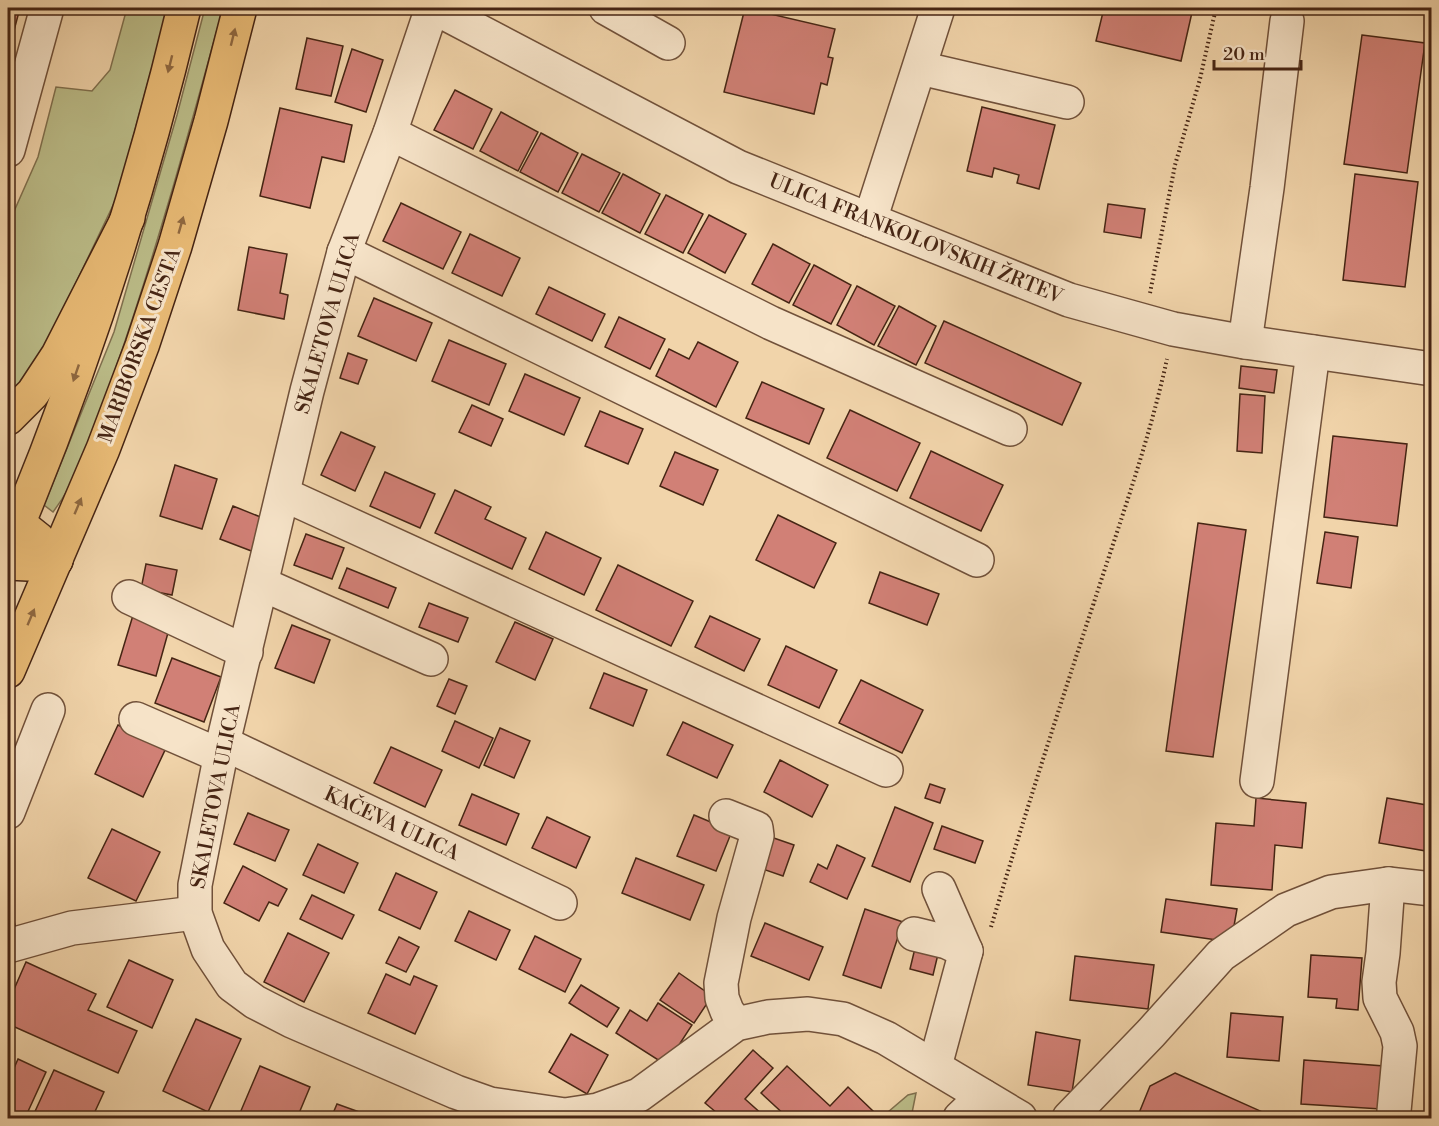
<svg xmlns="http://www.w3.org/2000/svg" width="1439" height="1126" font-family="'Libre Bodoni',serif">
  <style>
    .green { fill: #bbbc88; stroke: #80704e; stroke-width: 1.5 }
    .building { fill: #d18076; stroke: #462514; stroke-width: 1.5 }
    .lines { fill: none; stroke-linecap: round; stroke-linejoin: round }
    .minor-casing { stroke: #71513a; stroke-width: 36 }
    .major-casing { stroke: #462514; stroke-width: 36 }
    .highway-casing { stroke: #462514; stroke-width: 36 }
    .path { stroke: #462514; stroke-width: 4; stroke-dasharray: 1.5 3; stroke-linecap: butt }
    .minor { stroke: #f6e3c8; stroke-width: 33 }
    .major { stroke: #e8ba75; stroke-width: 33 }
    .highway { stroke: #e8ba75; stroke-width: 33 }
    .oneway { fill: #8f6840 }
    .labels { text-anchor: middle; stroke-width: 6; stroke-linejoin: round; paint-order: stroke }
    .street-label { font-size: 20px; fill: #462514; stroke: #f6e3c8 }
  </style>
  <rect width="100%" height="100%" fill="#f1d4aa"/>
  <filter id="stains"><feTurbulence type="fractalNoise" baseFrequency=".00333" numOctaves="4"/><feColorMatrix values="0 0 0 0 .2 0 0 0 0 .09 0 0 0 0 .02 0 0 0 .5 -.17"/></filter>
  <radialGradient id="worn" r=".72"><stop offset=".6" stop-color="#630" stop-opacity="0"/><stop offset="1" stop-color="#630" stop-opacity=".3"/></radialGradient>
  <g class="green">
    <path d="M127,8H168L117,197L51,335L8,408V225L38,157L56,87L92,91L110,70Z"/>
    <path d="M205,8H223C189,132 155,257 112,379C96,424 82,474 53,512L44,505L114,332L177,115Z"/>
    <path d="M916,1093L911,1118H881L908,1095Z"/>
  </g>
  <g class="building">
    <path d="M8,8H20L8,53Z"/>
    <path d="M745,8L835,29L828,57L833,58L827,85L821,83L814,114L724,92Z"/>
    <path d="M880,8H904L902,14Z"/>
    <path d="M1104,8H1193L1181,61L1096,41Z"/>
    <path d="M1362,35L1425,43L1407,173L1344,164Z"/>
    <path d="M307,38L343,46L331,96L296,89Z"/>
    <path d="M352,49L383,60L366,112L335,102Z"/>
    <path d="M455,90L492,109L473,149L434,130Z"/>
    <path d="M982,107L1055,125L1039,189L1017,183L1019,175L994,168L992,177L967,171Z"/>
    <path d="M280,108L352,125L344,162L322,157L310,208L260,196Z"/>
    <path d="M501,112L538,132L518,171L480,151Z"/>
    <path d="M541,133L578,153L558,192L520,172Z"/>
    <path d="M582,154L620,173L599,212L562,193Z"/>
    <path d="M623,174L660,194L640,233L602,213Z"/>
    <path d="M1355,174L1418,182L1405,287L1343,280Z"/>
    <path d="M666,195L703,214L683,253L645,234Z"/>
    <path d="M401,203L461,232L443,269L383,241Z"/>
    <path d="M1108,204L1145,209L1141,238L1104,232Z"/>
    <path d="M709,215L746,234L725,273L688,253Z"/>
    <path d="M470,234L520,258L502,296L452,273Z"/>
    <path d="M773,244L810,264L789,303L752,284Z"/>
    <path d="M249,247L287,254L280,293L288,295L284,319L238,310Z"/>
    <path d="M814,265L851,285L831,324L793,305Z"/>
    <path d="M857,286L895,306L874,345L837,325Z"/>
    <path d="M549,287L605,314L592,341L536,314Z"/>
    <path d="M374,298L432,323L416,361L358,336Z"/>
    <path d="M899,306L936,326L916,365L878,346Z"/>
    <path d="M619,317L665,339L650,369L605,347Z"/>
    <path d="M944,321L1081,383L1062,425L925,363Z"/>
    <path d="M449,340L506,364L489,405L432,381Z"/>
    <path d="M698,342L738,362L716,407L656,376L669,349L689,359Z"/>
    <path d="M348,353L367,360L358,384L340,378Z"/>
    <path d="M1241,366L1277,370L1274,393L1239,388Z"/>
    <path d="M525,374L580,398L564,435L509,411Z"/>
    <path d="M762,382L824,409L809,444L746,418Z"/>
    <path d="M1240,394L1265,396L1262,453L1237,451Z"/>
    <path d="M472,405L503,419L491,446L459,432Z"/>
    <path d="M850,410L920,443L897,491L827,458Z"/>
    <path d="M600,411L643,429L628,464L585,446Z"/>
    <path d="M341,432L375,447L355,491L321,475Z"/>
    <path d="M1333,436L1407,444L1397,526L1324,517Z"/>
    <path d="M931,451L1003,485L981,531L910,498Z"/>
    <path d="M675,452L718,470L703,505L660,486Z"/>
    <path d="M175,465L217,479L202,529L160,516Z"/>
    <path d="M385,472L435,494L420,528L370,506Z"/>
    <path d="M455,490L491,507L485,519L526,538L512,569L435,533Z"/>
    <path d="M233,506L268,520L254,552L220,539Z"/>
    <path d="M778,515L836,543L814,588L756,560Z"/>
    <path d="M1198,523L1246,530L1213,757L1166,751Z"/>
    <path d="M546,532L601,558L584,595L529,569Z"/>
    <path d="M1325,532L1358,537L1351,588L1317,583Z"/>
    <path d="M306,534L344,548L332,579L294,565Z"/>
    <path d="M146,564L177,570L172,595L141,589Z"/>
    <path d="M618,565L693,601L671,646L596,610Z"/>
    <path d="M347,568L396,588L388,608L339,588Z"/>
    <path d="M880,572L939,594L927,625L869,603Z"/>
    <path d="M429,603L468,618L458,642L419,627Z"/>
    <path d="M134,612L171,622L156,676L118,665Z"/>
    <path d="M710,616L760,639L744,671L695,647Z"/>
    <path d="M515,622L553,639L535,680L496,662Z"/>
    <path d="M292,625L330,640L314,683L275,668Z"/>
    <path d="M786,646L837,670L819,708L768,685Z"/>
    <path d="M172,658L221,677L204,722L155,703Z"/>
    <path d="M604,673L647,690L633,726L590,708Z"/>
    <path d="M449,679L467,686L455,714L437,706Z"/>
    <path d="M861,680L923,710L902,753L839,723Z"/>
    <path d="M455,721L493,738L479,768L442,751Z"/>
    <path d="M683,722L733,745L717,778L667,755Z"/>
    <path d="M118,725L166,748L143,797L95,774Z"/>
    <path d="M500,728L530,741L514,778L484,765Z"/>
    <path d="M391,747L442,770L425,807L374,783Z"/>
    <path d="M780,760L828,785L812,817L764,792Z"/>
    <path d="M930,784L945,789L940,803L925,798Z"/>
    <path d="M472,794L519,814L506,845L459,825Z"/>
    <path d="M1256,798L1306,803L1302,848L1275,845L1272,890L1211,885L1216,823L1254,826Z"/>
    <path d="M1387,798L1432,806V852L1379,843Z"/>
    <path d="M895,807L933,823L910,882L872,866Z"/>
    <path d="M248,813L289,830L275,861L234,844Z"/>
    <path d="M694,815L732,831L716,871L677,856Z"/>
    <path d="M547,817L590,837L576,868L532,848Z"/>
    <path d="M942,826L983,841L975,863L934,849Z"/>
    <path d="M112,829L160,852L136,901L88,878Z"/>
    <path d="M768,836L794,845L783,876L757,867Z"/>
    <path d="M318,844L358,863L344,893L303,875Z"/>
    <path d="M837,845L865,858L847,899L810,882L818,864L827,869Z"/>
    <path d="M636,858L704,885L690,920L622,893Z"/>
    <path d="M243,866L287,889L278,906L269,902L259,921L224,903Z"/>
    <path d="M396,873L437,892L420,929L379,910Z"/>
    <path d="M312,895L354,915L342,939L300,919Z"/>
    <path d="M1166,899L1237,909L1234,926L1217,940L1161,932Z"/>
    <path d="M865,909L903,922L881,988L843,975Z"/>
    <path d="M469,911L510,930L496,960L455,941Z"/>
    <path d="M13,918L17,932L8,934V920Z"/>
    <path d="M765,923L823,947L809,980L751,956Z"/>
    <path d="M1431,925H1432V962L1427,961Z"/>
    <path d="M288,933L329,953L304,1002L264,982Z"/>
    <path d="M535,936L581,959L565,992L519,969Z"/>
    <path d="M399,937L419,947L406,972L386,963Z"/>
    <path d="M916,944L939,950L933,975L910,969Z"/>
    <path d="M1311,955L1362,958L1358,1010L1336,1008L1337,999L1308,997Z"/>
    <path d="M1075,956L1154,965L1148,1009L1070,1000Z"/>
    <path d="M129,960L173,980L152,1028L107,1007Z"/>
    <path d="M26,962L96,994L88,1010L137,1031L118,1073L8,1024V1003Z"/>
    <path d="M679,973L712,996L694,1023L660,1000Z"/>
    <path d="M386,974L410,985L414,976L437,986L415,1034L368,1013Z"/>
    <path d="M581,985L619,1008L607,1027L569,1003Z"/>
    <path d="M658,1003L692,1025L666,1065L616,1033L630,1010L647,1021Z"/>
    <path d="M1231,1013L1283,1017L1279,1061L1227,1057Z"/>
    <path d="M196,1019L241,1039L208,1112L163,1091Z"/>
    <path d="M1036,1032L1080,1040L1072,1092L1028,1085Z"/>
    <path d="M571,1034L608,1055L587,1094L549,1072Z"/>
    <path d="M753,1050L773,1068L745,1099L764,1116L762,1118H723L705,1103Z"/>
    <path d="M18,1059L46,1072L25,1118H8V1082Z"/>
    <path d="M1304,1060L1384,1066L1381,1109L1301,1104Z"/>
    <path d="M260,1066L310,1087L297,1118H251L240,1113Z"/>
    <path d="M787,1066L830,1106L848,1087L873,1111L866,1118H788L761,1093Z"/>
    <path d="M54,1070L104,1092L92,1118H32Z"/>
    <path d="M1175,1073L1276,1118H1137L1150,1086Z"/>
    <path d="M337,1104L376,1118H331Z"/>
    <path d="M1425,1108H1432V1118H1424Z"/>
  </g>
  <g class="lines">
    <g class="minor-casing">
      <g id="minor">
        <path d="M432,8L390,133L344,252L307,391L223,743L195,885V913L208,949L232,985L255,1002L292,1021L456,1092L490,1104L565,1115L598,1110L639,1095L736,1024L768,1017L808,1014L843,1019L886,1038L1020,1118"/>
        <path d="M435,8L738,167L1069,300L1173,329L1245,342L1432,369"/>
        <path d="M606,8L668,43"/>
        <path d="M920,68L1067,102"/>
        <path d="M390,133L771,323L1010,429"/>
        <path d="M8,150L47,8"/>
        <path d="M870,220L938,8"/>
        <path d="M344,252L977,560"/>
        <path d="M1245,342L1267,188L1287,21"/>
        <path d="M283,494L886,770"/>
        <path d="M262,584L431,659"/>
        <path d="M129,597L246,652"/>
        <path d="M136,719L221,756"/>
        <path d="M223,743L560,903"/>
        <path d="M1257,781L1313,352"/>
        <path d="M8,812L48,710"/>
        <path d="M726,816L756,828L757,836L734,918L721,983L722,998L727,1011L736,1024"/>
        <path d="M1388,884L1383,953L1379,982L1380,998L1397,1032L1400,1046L1394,1111"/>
        <path d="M914,934L947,942L966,951"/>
        <path d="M8,946L72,928L195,913"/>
        <path d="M935,1066L966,951L939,889"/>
        <path d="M960,1118L983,1096"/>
        <path d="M1069,1118L1151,1033L1221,955L1286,910L1331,892L1388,884L1432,889"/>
      </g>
    </g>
    <g class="major-casing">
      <g id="major">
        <path d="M8,548C82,374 140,192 184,8"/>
        <path d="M8,671L103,449L142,346L175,246L211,121L240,8"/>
      </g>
    </g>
    <g class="highway-casing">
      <g id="highway">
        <path d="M8,418L33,393L58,355L128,218"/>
        <path d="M8,515L38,539L56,560"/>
        <path d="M8,563L28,564L56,560"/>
      </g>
    </g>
    <g class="path">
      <path d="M1150,293L1175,165L1200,79L1216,8"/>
      <path d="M991,927C1025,814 1061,702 1098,590C1123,513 1150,437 1167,359"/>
    </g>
    <use href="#minor" class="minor"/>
    <use href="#major" class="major"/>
    <use href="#highway" class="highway"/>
  </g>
  <defs><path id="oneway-solid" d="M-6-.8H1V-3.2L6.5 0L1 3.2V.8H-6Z" transform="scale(1.5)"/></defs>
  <g class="oneway">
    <use href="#oneway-solid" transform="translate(233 37) rotate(-76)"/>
    <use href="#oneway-solid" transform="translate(170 64) rotate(104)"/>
    <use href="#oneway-solid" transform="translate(181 225) rotate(-74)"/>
    <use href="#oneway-solid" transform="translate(76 373) rotate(109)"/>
    <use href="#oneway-solid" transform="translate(78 506) rotate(-67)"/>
    <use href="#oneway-solid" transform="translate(31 617) rotate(-67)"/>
  </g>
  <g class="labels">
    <g class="street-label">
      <text transform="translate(916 238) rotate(22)" y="7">ULICA FRANKOLOVSKIH ŽRTEV</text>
      <text transform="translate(327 323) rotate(-74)" y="7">SKALETOVA ULICA</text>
      <text transform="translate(139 345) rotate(-70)" y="7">MARIBORSKA CESTA</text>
      <text transform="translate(215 796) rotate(-79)" y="7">SKALETOVA ULICA</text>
      <text transform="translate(392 823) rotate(25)" y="7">KAČEVA ULICA</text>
    </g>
  </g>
  <rect width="1439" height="1126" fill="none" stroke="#f1d4aa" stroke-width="30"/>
  <rect x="9" y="9" width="1421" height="1108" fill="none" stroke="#462514" stroke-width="3"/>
  <rect x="15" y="15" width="1409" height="1096" fill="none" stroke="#462514" stroke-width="1.5"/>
  <path d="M1214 60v9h87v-9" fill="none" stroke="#462514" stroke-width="3"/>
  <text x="1223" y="60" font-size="18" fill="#462514" stroke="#f6e3c8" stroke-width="4.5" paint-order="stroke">20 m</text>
  <rect width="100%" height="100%" filter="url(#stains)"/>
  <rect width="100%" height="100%" fill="url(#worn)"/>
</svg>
